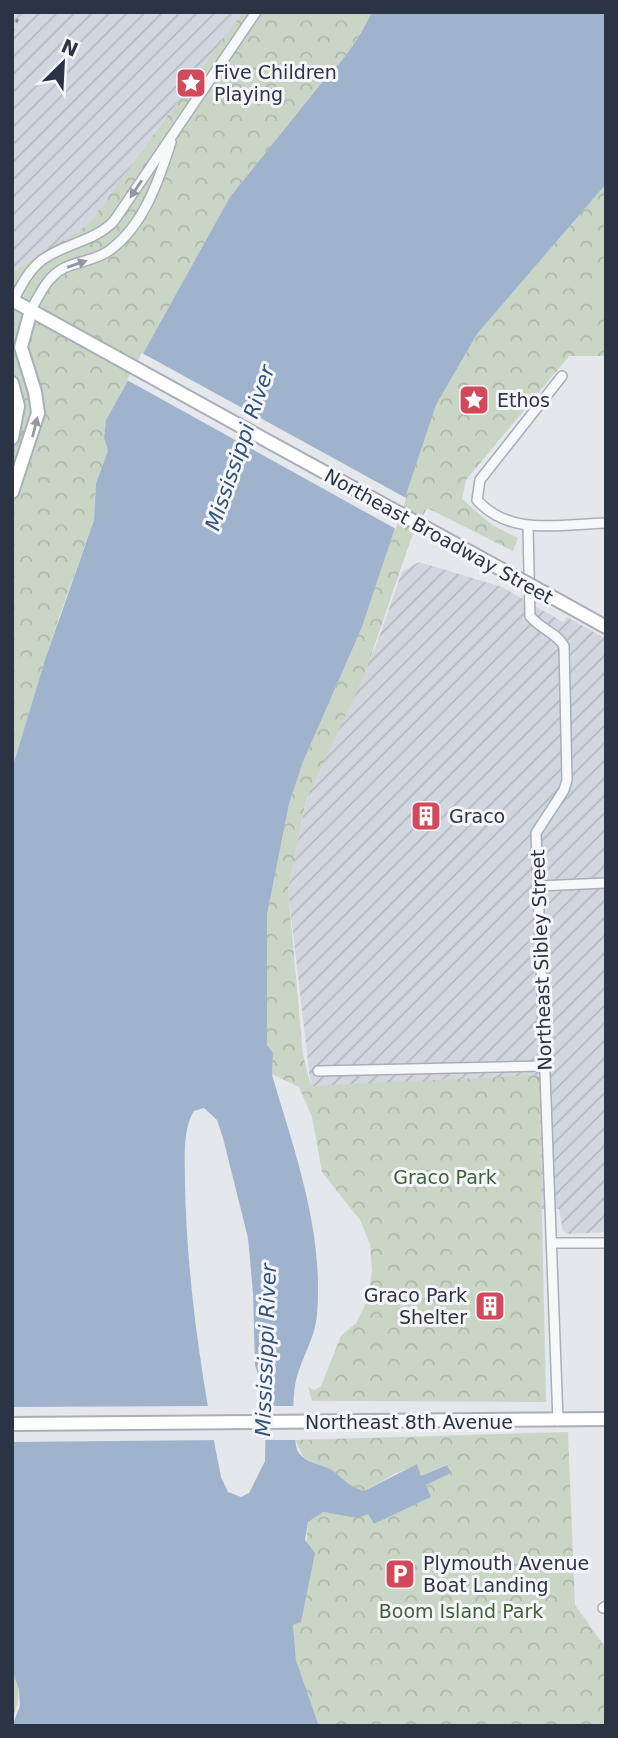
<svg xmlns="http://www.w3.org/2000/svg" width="618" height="1738" font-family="'DejaVu Sans',sans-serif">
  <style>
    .industrial { fill: url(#industrial-furrows) }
    .park { fill: url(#park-crowns) }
    .pitch { fill: #c9d6c5 }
    .water { fill: #9fb4cc; fill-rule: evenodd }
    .pier { fill: #e4e7ec }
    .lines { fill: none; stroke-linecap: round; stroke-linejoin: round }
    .street-casing { stroke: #a9aeb7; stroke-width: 12 }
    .secondary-casing { stroke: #a9aeb7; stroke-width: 16 }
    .street { stroke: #f7f8fa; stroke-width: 9 }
    .secondary { stroke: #fff; stroke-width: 12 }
    .rail { stroke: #7d8696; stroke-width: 2.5; stroke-dasharray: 3.5 7; stroke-linecap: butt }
    .secondary-bridge-casing { stroke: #a9aeb7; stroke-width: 16; stroke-linecap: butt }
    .secondary-bridge { stroke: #fff; stroke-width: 12 }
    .oneway { fill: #9196a0 }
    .oneway2 { fill: #959aa2 }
    .labels { text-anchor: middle; stroke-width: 6; stroke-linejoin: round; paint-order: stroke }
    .poi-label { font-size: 19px; fill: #2b3445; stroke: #f4f6f9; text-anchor: start }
    .street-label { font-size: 19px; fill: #2b3445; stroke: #f4f6f9 }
    .park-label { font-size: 19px; fill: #3f6138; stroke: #f4f6f9 }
    .water-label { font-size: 21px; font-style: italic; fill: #34527a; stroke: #f4f6f9 }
  </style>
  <defs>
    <pattern id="industrial-furrows" width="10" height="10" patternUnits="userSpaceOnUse" patternTransform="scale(1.75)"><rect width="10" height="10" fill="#d2d6de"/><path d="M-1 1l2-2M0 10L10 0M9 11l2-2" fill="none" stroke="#b4b8c0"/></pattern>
    <pattern id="park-crowns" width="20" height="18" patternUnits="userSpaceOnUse" patternTransform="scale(1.75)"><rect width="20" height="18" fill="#c9d6c5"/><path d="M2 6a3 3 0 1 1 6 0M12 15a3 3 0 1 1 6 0" fill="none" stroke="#adb8ab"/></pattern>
  </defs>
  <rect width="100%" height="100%" fill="#e4e7ec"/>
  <g class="industrial">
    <path d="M12,12H243L88,226L12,272Z"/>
    <path d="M419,562L502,587L563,622L567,617L606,639V1232L569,1234L563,1231L559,1209H542L317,1086L311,1087L288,890L306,800L377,643L402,572Z"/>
  </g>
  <g class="park">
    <path d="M243,12H372C359,39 344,60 323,81L230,197L106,420L104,438L108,451L96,483L94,520L58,620L12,769V272L88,225Z"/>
    <path d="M606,184V356H569L466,480L462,499L492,525L518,538L513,551L427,508L411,539L364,676L306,800L288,890L303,1055L311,1086L539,1075L546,1402L312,1401L308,1387L314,1390L321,1386L341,1336L356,1323L368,1299L372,1271L370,1244L360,1220L322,1172L312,1117L299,1087L272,1074L273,1053L267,1045L266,1029L267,915L289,804L303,762L362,627L436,405L477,334Z"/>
    <path d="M568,1432L575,1605L606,1648V1726H319L296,1660L293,1625L301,1621L308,1522L323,1512L368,1514L374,1524L431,1497L426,1485L450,1473L446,1465L421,1476L417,1465L396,1473L364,1491L345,1485L333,1472L304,1458L295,1440Z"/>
    <path d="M12,1669C22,1695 20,1696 12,1721Z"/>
  </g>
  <rect class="pitch" x="597" y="281" width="9" height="21"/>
  <path class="water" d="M372,12H606V184L477,334L436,405L362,627L303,762L289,804L267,915V1045L273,1053L272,1075C295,1153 324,1231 317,1315C315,1340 299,1361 295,1386C292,1405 293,1432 297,1450C305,1465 324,1463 336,1473C346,1482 350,1487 364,1491L417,1464L421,1476L447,1465L451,1473L426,1485L431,1497L374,1524L368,1514L358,1518L323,1512L308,1522L305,1540L315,1553L301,1622L293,1625L296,1660L319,1726H12L20,1706L19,1690L12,1669V769L46,657L94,520L96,483L108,451L104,438L106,420L230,197L323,81C344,60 359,39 372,12ZM204,1108L217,1120L223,1138L248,1238L253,1293L255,1365L266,1398L265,1461L249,1493L241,1497L228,1492L221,1477C202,1380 187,1284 185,1184C185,1163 182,1129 194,1111Z"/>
  <g class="pier">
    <path d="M142,353L406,498L396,529L127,380Z"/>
    <path d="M211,1406L218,1440L12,1442V1407Z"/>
    <path d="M263,1406H299V1440H264Z"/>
  </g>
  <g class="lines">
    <g class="street-casing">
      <g id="street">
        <path d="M13,301C21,286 28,271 42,260C65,243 94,242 114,221L256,12"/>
        <path d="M31,310C40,294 47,277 64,268C79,261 97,260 110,250C144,225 159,180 171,142"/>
        <path d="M562,376L480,480L477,500C510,537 561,524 606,523"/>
        <path d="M528,526L530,616C540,629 556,632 564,646L567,780L564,790L536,833L558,1421"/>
        <path d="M538,886L606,883"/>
        <path d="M318,1071L544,1066"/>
        <path d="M553,1243H606"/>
        <path d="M603,1608L606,1606"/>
      </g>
    </g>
    <g class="secondary-casing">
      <g id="secondary">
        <path d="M12,300L273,444"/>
        <path d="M12,383L18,406L12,438"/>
        <path d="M12,492L38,413L35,392L21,347L31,310"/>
        <path d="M561,602L606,627"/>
        <path d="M12,1424L606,1419"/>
      </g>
    </g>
    <use href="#street" class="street"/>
    <use href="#secondary" class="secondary"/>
    <path class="rail" d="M12,32L21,12"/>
    <g class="secondary-bridge-casing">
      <path id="secondary-bridge" d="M273,444L561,602"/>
    </g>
    <use href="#secondary-bridge" class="secondary-bridge"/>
  </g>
  <defs><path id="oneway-solid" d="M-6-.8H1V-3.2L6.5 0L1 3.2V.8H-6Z" transform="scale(1.75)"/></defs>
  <g class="oneway">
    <use href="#oneway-solid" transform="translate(136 189) rotate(124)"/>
    <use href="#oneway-solid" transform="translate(77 264) rotate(-19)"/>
  </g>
  <use class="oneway2" href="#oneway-solid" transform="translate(35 427) rotate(-76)"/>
  <defs>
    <g id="sight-square" transform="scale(1.575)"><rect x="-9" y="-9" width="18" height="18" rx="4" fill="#d1495b" stroke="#f4f6f9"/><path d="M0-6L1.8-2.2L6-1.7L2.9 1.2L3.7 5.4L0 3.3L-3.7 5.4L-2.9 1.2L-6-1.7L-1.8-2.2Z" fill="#fff"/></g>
    <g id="building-square" transform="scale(1.575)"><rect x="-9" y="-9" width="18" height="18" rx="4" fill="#d1495b" stroke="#f4f6f9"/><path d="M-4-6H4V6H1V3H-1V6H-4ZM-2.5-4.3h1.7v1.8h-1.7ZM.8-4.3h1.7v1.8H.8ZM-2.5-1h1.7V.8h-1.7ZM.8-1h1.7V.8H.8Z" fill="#fff"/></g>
    <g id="parking-square" transform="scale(1.575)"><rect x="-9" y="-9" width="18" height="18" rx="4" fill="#d1495b" stroke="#f4f6f9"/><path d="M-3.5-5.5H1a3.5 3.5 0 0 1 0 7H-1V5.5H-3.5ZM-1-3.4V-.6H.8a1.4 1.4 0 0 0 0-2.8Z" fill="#fff"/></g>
  </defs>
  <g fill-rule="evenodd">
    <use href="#sight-square" x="191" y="83"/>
    <use href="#sight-square" x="474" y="400"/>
    <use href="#building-square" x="426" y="816"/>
    <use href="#building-square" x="490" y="1306"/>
    <use href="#parking-square" x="400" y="1574"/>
  </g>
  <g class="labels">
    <g class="poi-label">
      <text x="214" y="79">Five Children<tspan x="214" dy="22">Playing</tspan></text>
      <text x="497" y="407">Ethos</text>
      <text x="449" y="823">Graco</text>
      <text x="467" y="1302" text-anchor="end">Graco Park<tspan x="467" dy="22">Shelter</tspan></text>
      <text x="423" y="1570">Plymouth Avenue<tspan x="423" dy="22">Boat Landing</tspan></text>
    </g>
    <g class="street-label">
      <text transform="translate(439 536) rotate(29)" y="7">Northeast Broadway Street</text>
      <text transform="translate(541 960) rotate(-92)" y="7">Northeast Sibley Street</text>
      <text x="409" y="1429">Northeast 8th Avenue</text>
    </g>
    <g class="park-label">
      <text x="445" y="1184">Graco Park</text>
      <text x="461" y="1618">Boom Island Park</text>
    </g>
    <g class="water-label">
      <text transform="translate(240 448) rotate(-71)" y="7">Mississippi River</text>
      <text transform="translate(266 1350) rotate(-88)" y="7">Mississippi River</text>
    </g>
  </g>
  <rect width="618" height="1738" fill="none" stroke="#2b3445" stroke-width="28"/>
  <g transform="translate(63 63) rotate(24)" stroke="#f4f6f9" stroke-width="5" paint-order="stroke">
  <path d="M0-5L12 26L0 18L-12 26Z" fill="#2b3445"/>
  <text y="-10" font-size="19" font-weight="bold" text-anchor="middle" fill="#2b3445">N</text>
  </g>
</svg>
